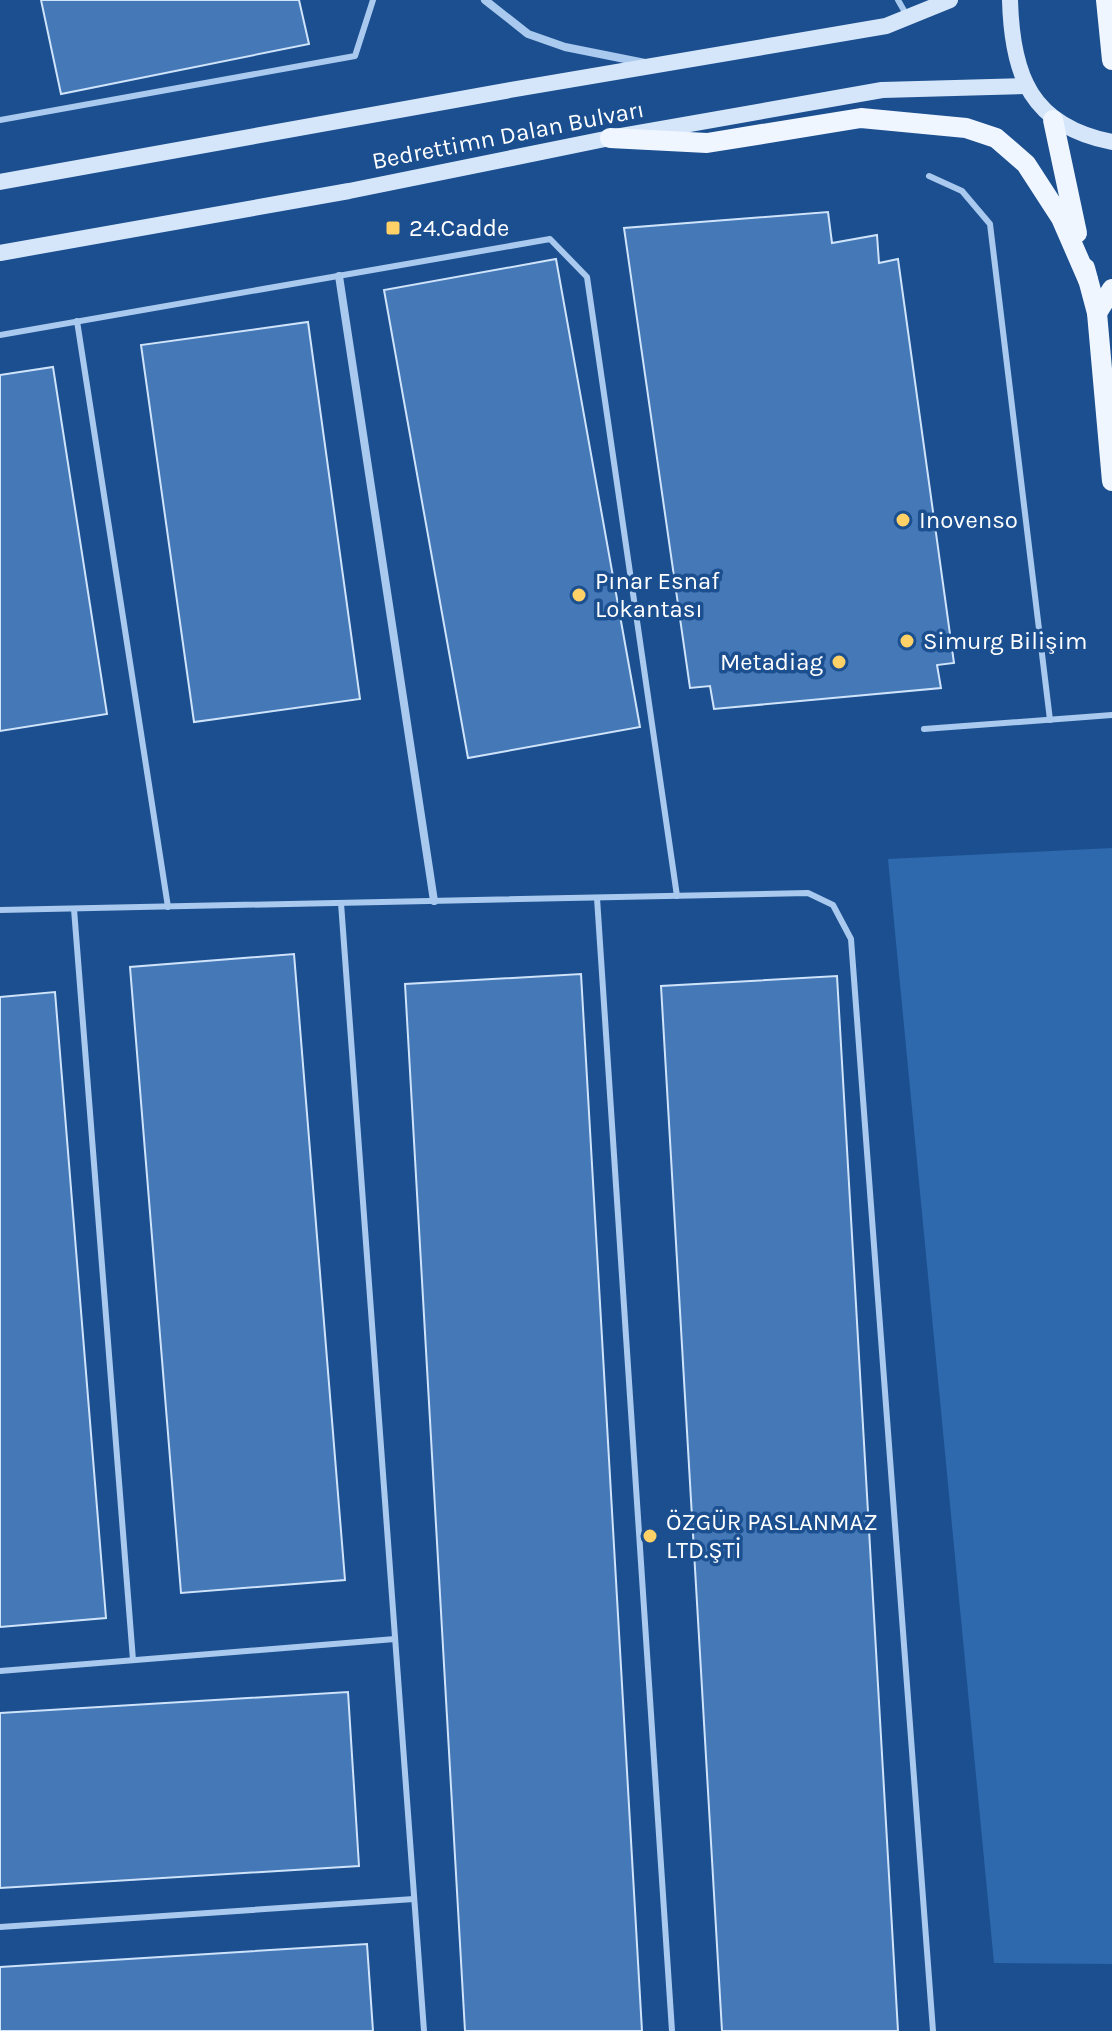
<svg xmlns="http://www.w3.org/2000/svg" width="1112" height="2031" font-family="Karla,sans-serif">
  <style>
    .green { fill: #2e69ad }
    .building { fill: #4478b7; stroke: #cfe3fa; stroke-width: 2 }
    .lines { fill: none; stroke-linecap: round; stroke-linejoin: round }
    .service { stroke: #a9c9ee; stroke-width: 6 }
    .minor { stroke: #a9c9ee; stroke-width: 8 }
    .secondary { stroke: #d6e6fa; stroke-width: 16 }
    .primary { stroke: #f0f6ff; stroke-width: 20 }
    .poi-dot { fill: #ffd166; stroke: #1b4f8f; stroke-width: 3 }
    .labels { text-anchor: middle; stroke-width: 7; stroke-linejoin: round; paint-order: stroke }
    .street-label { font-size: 24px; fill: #fff; stroke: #1b4f8f }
    .poi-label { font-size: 24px; fill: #fff; stroke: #1b4f8f; text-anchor: start }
  </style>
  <rect width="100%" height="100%" fill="#1b4f8f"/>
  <path class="green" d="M1112,848V1964L994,1963L888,859Z"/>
  <g class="building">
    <path d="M41,0H299L309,44L61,94Z"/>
    <path d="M828,212L832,243L877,235L879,263L898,259L954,663L937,665L941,688L714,709L710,686L690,688L624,228Z"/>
    <path d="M556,259L640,727L468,758L384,290Z"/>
    <path d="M308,322L360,699L194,722L141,345Z"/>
    <path d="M53,367L107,714L0,731V375Z"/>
    <path d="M294,954L345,1580L181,1593L130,967Z"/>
    <path d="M581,974L642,2031H465L405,984Z"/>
    <path d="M837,976L898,2031H722L661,986Z"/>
    <path d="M55,992L106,1618L0,1627V997Z"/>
    <path d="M348,1692L359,1866L0,1888V1713Z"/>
    <path d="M367,1944L373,2031H0V1967Z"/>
  </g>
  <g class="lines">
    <g class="service">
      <path d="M898,0L906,14"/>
      <path d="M0,120L355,56L373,0"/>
      <path d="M929,176L962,191L990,224L1050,720"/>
      <path d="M77,321L168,907"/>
      <path d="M0,335L550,239L587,277L677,896"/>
      <path d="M924,729L1112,715"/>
      <path d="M597,898L672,2031"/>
      <path d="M341,903L424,2031"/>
      <path d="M74,909L133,1660"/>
      <path d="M0,910L808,893L833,905L851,939L933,2031"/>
      <path d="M0,1671L395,1639"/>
      <path d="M0,1927L414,1899"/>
    </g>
    <g class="minor">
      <path d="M485,0L528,34L565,47L645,63"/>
      <path d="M339,276L434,901"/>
    </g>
    <g class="secondary">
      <path d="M1010,0C1012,76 1031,126 1112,142"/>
      <path d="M0,182L510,90L886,26L950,0"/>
      <path d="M0,253L349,191L610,138L882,90L1027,86"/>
    </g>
    <g class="primary">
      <path d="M1106,0L1112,60"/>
      <path d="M1053,120L1077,233"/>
      <path d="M610,138L707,143L861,118L966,128L996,138L1026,164L1061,218L1088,280"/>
      <path d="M1085,268L1097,313L1112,481"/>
      <path d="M1097,313L1112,289"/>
    </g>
  </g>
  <g class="poi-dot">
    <rect x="385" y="220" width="16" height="16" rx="4"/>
    <circle cx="903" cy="520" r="8"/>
    <circle cx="579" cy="595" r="8"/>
    <circle cx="907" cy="641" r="8"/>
    <circle cx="839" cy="662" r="8"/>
    <circle cx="650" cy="1536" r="8"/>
  </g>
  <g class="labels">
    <g class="street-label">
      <text transform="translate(508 135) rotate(-11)" y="8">Bedrettimn Dalan Bulvarı</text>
    </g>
    <g class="poi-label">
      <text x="409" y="236">24.Cadde</text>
      <text x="919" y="528">Inovenso</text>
      <text x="595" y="589">Pınar Esnaf<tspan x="595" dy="28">Lokantası</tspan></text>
      <text x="923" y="649">Simurg Bilişim</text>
      <text x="823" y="670" text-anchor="end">Metadiag</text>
      <text x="666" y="1530">ÖZGÜR PASLANMAZ<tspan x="666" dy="28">LTD.ŞTİ</tspan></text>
    </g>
  </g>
</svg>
